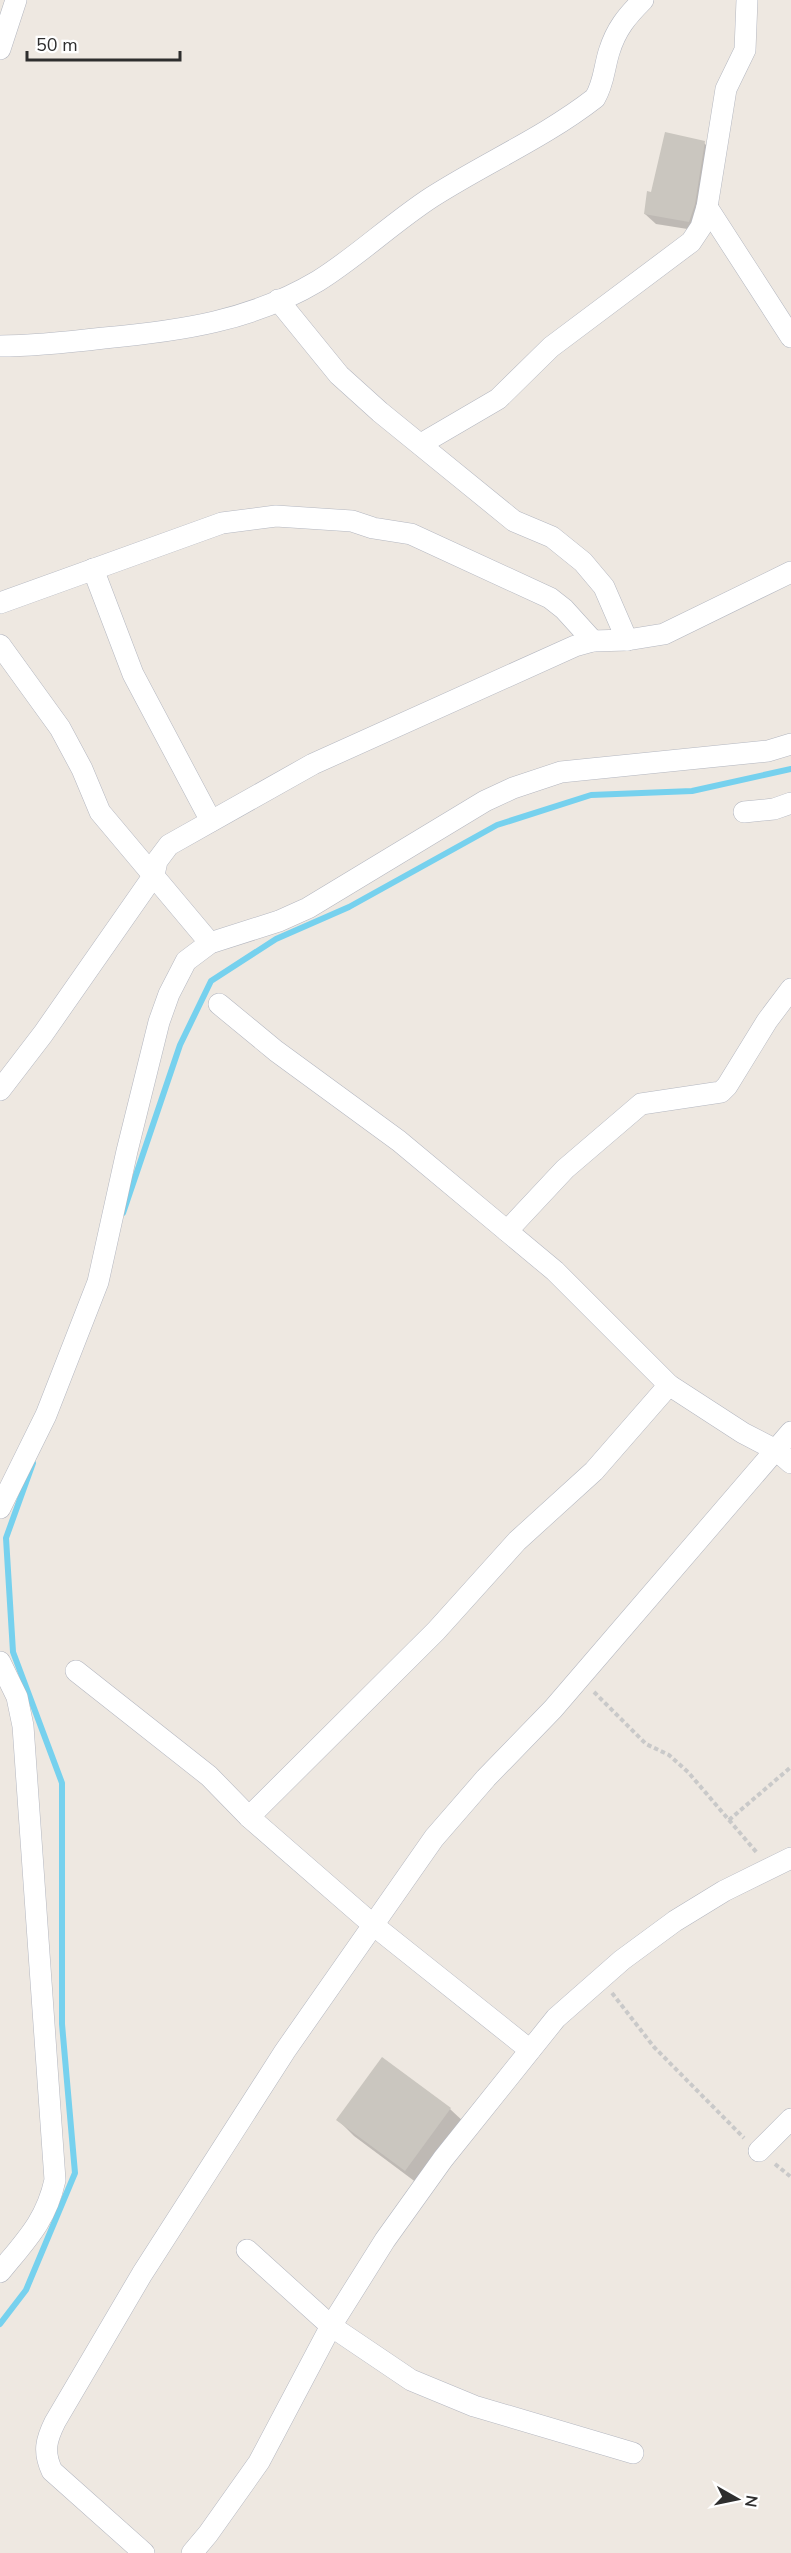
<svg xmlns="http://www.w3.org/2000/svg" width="791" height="2553" font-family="'Nunito Sans',sans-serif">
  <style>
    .shadow { fill: #0003 }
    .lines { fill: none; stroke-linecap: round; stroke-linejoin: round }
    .stream { stroke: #76d1ee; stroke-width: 6 }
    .building { fill: #cac6bf }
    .minor-casing { stroke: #b4b7c0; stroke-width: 22 }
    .path { stroke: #c9c9c9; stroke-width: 4; stroke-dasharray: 4.5 3; stroke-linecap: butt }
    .minor { stroke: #fff; stroke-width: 21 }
  </style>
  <rect width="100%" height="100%" fill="#eee8e1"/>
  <g class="shadow">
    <path d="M704,143L714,153L700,231L656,224L645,214L653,194Z"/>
    <path d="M450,2109L466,2124L421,2186L354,2136L338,2120Z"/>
  </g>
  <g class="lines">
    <g class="stream">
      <path d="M123,1213L180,1045L211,981L276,939L349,907L497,825L591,795L692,791L791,769"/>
      <path d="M0,2324L26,2290L75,2173L62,2024V1783L13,1652L6,1538L33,1463"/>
    </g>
  </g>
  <g class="building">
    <path d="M665,132L705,141L695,204L689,222L644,214L647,191L651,192Z"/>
    <path d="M382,2057L451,2108L405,2171L336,2120Z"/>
  </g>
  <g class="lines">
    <g class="minor-casing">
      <g id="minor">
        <path d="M0,49L16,0"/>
        <path d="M707,207L791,337"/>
        <path d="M278,300L339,375L380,412L514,521L552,537L583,562L604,587L627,640"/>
        <path d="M0,346C35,346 70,342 104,338C180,331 251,321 318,281C358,256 392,223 432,197C485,163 545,137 595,98C604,83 604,68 609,52C616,29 627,16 643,0"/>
        <path d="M421,444L498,399L551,347L691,242L701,227L707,207L726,89L745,50L747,0"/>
        <path d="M93,569L133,674L211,821"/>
        <path d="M0,603L222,523L276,516L352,521L373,528L411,534L550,598L564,609L593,641"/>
        <path d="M0,645L60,728L82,769L100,812L210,943"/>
        <path d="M744,812L774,809L791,803"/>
        <path d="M219,1004L276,1051L399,1141L555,1271L669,1385L743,1433L776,1450L791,1463"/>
        <path d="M0,1090L43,1034L154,875L157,861L169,845L313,764L575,646L593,641L627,640L664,634L791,572"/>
        <path d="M507,1231L565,1169L641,1104L721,1092L727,1086L767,1021L791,989"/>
        <path d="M0,1508L46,1415L98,1282L127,1151L159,1022L169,994L186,961L210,943L279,921L308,908L485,801L513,788L561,772L768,751L791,744"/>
        <path d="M0,1662L17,1697L23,1726L55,2180C46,2221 26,2240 0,2272"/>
        <path d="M76,1671L209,1776L249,1817L372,1924L530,2050"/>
        <path d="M249,1817L436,1631L517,1541L594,1471L669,1385"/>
        <path d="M759,2151L791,2119"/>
        <path d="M247,2250L331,2326L411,2380L474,2406L633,2453"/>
        <path d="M144,2553L52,2471C43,2452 46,2440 55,2422L142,2274L285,2051L434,1838L486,1778L553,1709L791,1432"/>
        <path d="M192,2553L208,2534L259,2462L331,2326L385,2240L443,2159L556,2018L622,1960L675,1921L724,1891L791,1858"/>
      </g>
    </g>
    <g class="path">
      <path d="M594,1692L646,1744L669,1755L688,1772L758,1854"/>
      <path d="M729,1820L791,1767"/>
      <path d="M612,1993L654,2047L744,2138"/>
      <path d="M775,2164L791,2177"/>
    </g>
    <use href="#minor" class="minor"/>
  </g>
  <g transform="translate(737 2499) rotate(99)" stroke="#ffffff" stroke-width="4.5" paint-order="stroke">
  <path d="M0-4.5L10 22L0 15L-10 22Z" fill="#2e2e2e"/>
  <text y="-9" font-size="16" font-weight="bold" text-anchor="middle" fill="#2e2e2e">N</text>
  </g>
  <path d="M27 51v9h153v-9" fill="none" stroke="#2e2e2e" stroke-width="3"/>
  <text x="36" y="51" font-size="18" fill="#2e2e2e" stroke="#ffffff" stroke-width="4.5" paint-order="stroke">50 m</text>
</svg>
